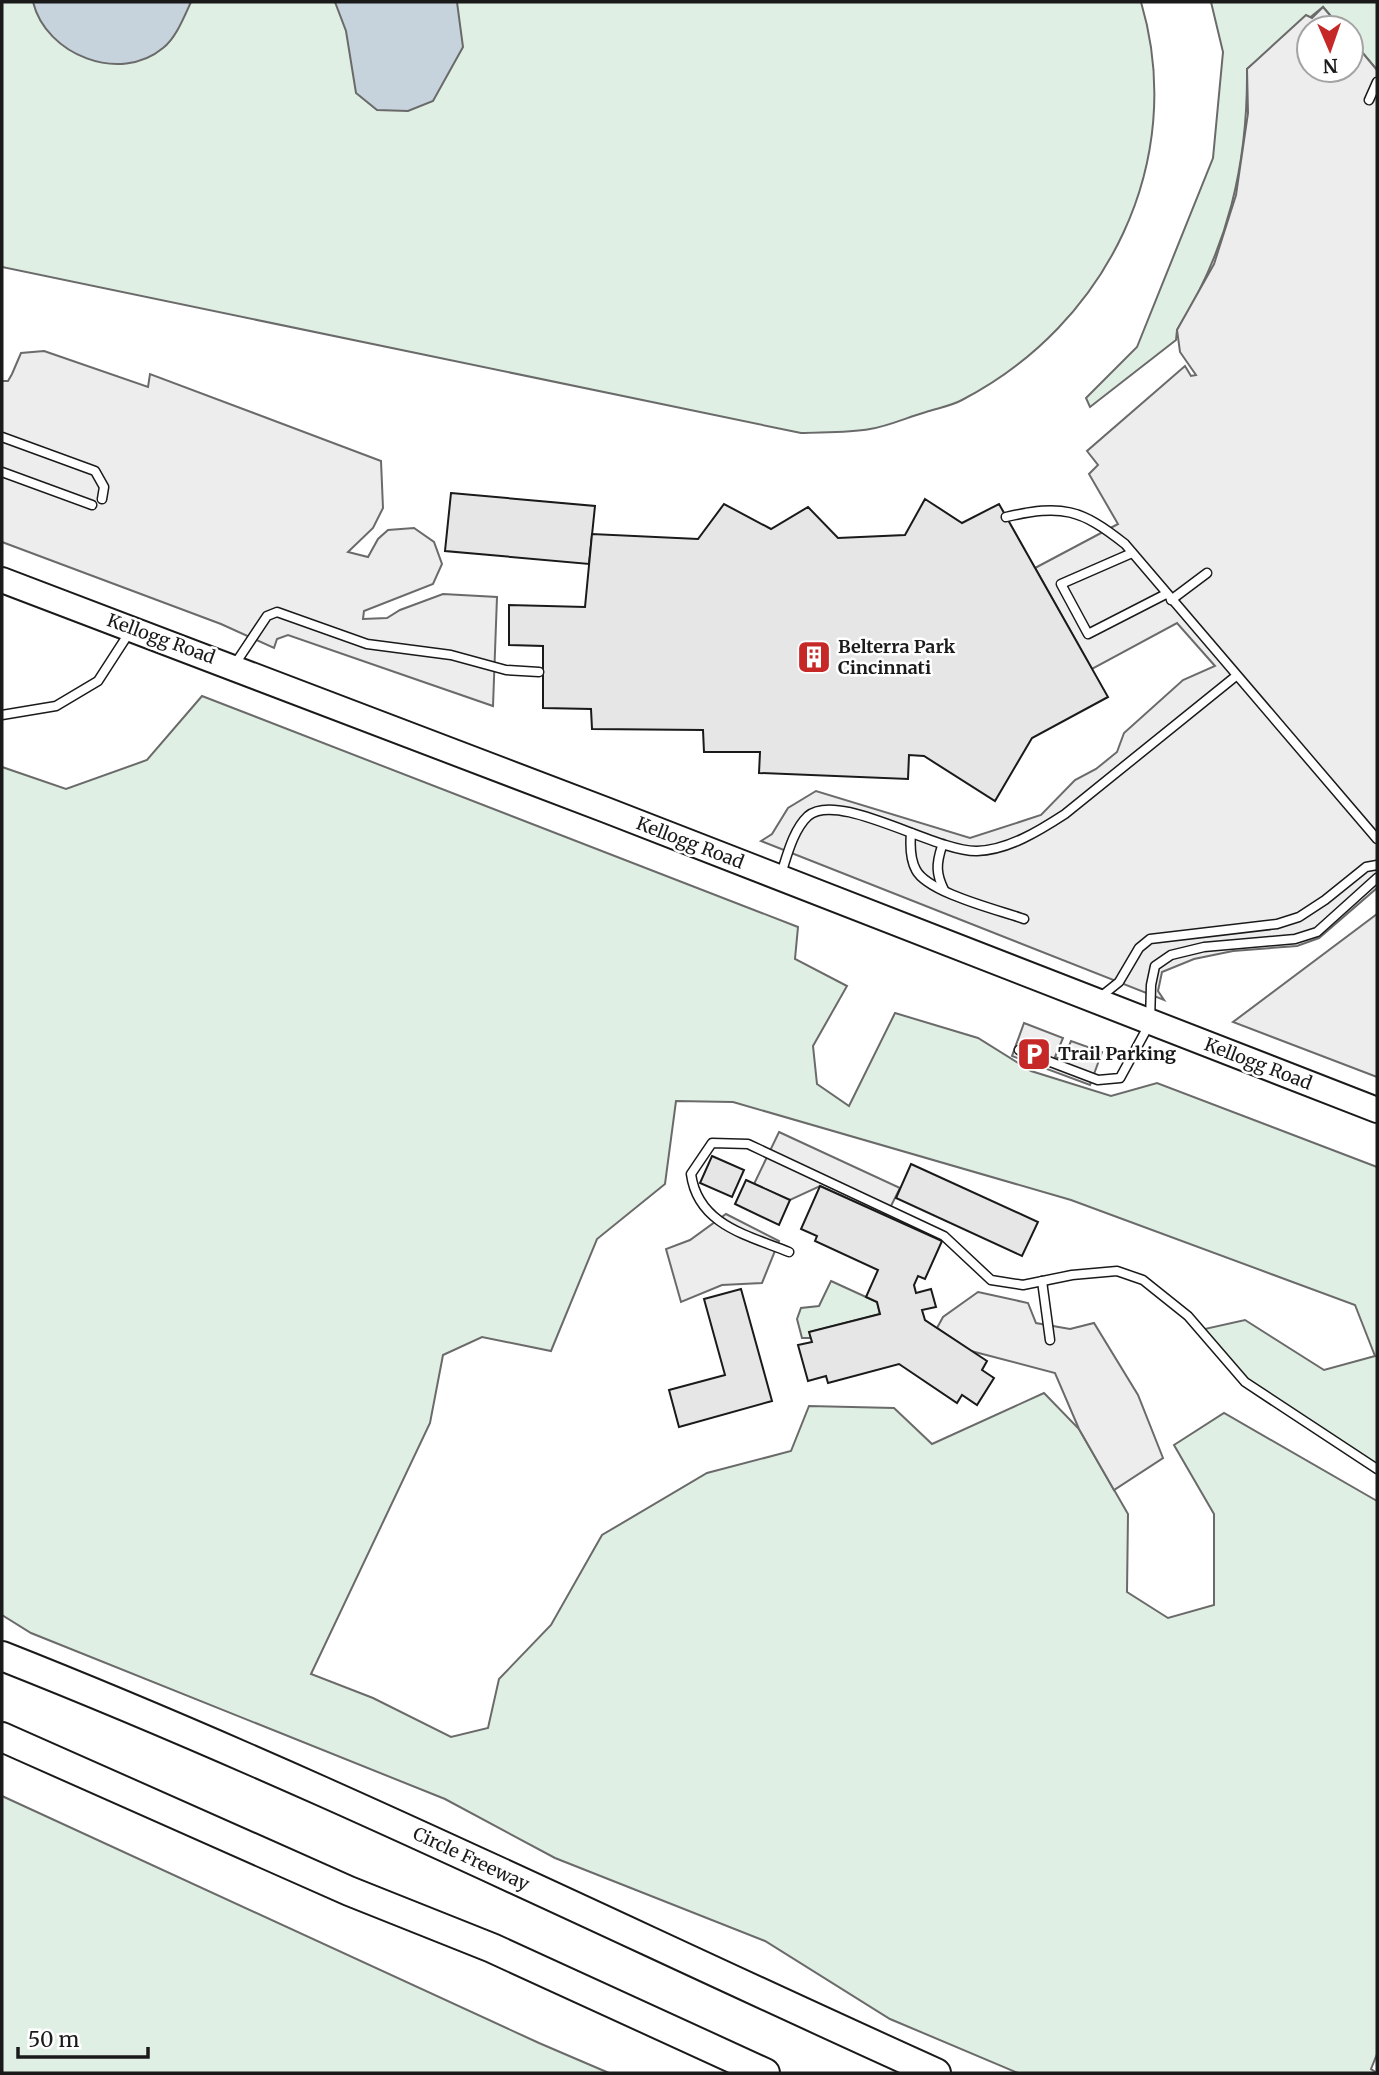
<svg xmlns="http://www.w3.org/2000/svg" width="1379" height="2075" font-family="Merriweather,serif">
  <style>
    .green { fill: #e0efe3; stroke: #6a6a6a; stroke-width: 2 }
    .parking { fill: #ededed; stroke: #6a6a6a; stroke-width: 2 }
    .water { fill: #c6d2dc; stroke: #6a6a6a; stroke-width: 2 }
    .building { fill: #e6e6e6; stroke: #1a1a1a; stroke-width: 2 }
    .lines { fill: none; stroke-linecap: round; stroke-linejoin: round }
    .service-casing { stroke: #1a1a1a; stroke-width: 11 }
    .primary-casing { stroke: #1a1a1a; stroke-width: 28 }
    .motorway-casing { stroke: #1a1a1a; stroke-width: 32 }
    .service { stroke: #fff; stroke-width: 8 }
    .primary { stroke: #fff; stroke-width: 24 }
    .motorway { stroke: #fff; stroke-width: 28 }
    .labels { text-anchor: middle; stroke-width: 5; stroke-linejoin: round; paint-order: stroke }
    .street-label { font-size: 18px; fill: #1a1a1a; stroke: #fff }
    .poi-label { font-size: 18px; font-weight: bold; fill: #1a1a1a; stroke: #fff; text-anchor: start }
  </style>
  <rect width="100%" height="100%" fill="#fff"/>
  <g class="green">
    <path d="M2,2H1141C1188,161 1107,325 962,400C951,406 938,408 926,412C908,417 889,426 870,429C848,433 823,432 801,433L2,267Z"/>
    <path d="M1211,2H1377V70L1351,39V28H1341L1323,7L1247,69C1248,164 1228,249 1177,330L1176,340L1090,407L1086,398L1137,347L1213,158L1223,52Z"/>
    <path d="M202,696L798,927L795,959L847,986L813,1046L817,1084L849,1106L895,1013L978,1038L1031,1071L1111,1096L1157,1083L1377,1167V1469L1245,1382L1200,1330L1245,1320L1324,1370L1375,1356L1355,1305L1071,1200L733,1102L676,1101L665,1184L597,1239L551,1351L482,1337L443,1355L430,1423L311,1674L373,1698L451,1737L488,1728L499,1679L551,1625L602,1535L707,1473L791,1451L809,1406L894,1408L932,1444L1044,1393L1079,1429L1128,1514L1127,1592L1168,1618L1214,1605V1514L1174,1445L1224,1413L1377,1501V2054L1371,2069L1377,2073H1018L890,2019L765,1941L555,1858L445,1799L31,1633L2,1615V767L66,789L147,760Z"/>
    <path d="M831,1281L877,1302L880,1314L810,1332L811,1338H802L797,1319L801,1308L819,1306Z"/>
    <path d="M2,1796L539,2043L609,2073H2Z"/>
  </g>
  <g class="parking">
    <path d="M1323,7L1341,28H1309V70H1351V39L1377,70V888L1319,938L1297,946L1233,951L1194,959L1162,972L1158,991L1164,1000L761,841L772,834L788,808L816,791L970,838L1041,815L1075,780L1096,769L1117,752L1124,733L1183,680L1215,666L1177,623L1092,669L1035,568L1118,524L1089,474L1098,465L1087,451L1185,366L1191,376L1196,375L1180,352L1177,330L1214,264L1236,195L1248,113L1247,69L1306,15L1312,18Z"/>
    <path d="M44,351L148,387L150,374L381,461L383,508L373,528L348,552L368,557L378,539L388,530L414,528L434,542L442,564L433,584L364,611L363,619L387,618L400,610L443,594L497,597L493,706L288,635L277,639L274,648L221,624L2,542V381H8L12,374L21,353Z"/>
    <path d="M1377,914V1077L1233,1022Z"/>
    <path d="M1024,1023L1063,1038L1055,1057L1063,1060L1071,1041L1102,1052L1090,1085L1012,1056Z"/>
    <path d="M779,1132L900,1188L886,1216L820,1186L790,1200L754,1184Z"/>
    <path d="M726,1214L779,1241L762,1283L722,1285L681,1302L666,1249L690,1240Z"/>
    <path d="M978,1292L1028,1303L1036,1323L1070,1329L1094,1323L1138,1395L1163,1458L1114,1490L1079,1429L1055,1373L971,1351L937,1328L943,1317Z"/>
  </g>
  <g class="water">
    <path d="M33,2H191C184,17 176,38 163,48C120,84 46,55 33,2Z"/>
    <path d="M335,2H457L463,47L433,101L408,111L377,110L356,93L346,31Z"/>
  </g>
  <g class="building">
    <path d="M451,493L595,506L589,564L445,551Z"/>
    <path d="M925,499L962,523L999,504L1108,697L1032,738L995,801L924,756L909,755L908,779L759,773L760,752H704L703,730L592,729L591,709L543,708V646L509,645V605L585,607L592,534L698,539L724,504L771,529L808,507L838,538L905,535Z"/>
    <path d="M712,1156L744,1170L732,1197L700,1183Z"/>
    <path d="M911,1164L1038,1222L1022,1256L896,1198Z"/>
    <path d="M746,1180L790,1200L779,1225L735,1204Z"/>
    <path d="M820,1186L942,1241L925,1279L918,1276L914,1285L916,1293L931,1289L936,1307L922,1310L925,1320L987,1361L982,1370L994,1378L977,1405L962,1395L957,1403L899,1364L828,1383L826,1376L808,1381L798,1345L812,1342L809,1332L880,1314L877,1302L866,1297L878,1270L815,1241L817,1236L801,1229Z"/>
    <path d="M741,1289L772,1401L679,1427L669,1390L725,1375L704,1299Z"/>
  </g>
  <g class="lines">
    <g class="service-casing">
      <g id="service">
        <path d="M1369,100L1377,82"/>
        <path d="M2,437L95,471L104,487L102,499"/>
        <path d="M2,472L92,505"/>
        <path d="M1006,517C1062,504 1081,509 1125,544L1377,839"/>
        <path d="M1132,553L1061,584L1088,634L1166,594"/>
        <path d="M1171,600L1207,573"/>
        <path d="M235,664L267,616L277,612L367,644L451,655L506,670L539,672"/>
        <path d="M2,715L56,706L98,681L129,633"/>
        <path d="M911,833C910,845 910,859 916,870C928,893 999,910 1024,919"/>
        <path d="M942,846C936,864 936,874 944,890"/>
        <path d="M781,874C787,856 793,830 808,816C838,790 935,852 977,851C1008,850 1039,831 1065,814L1236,676"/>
        <path d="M1099,998L1119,982L1139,948L1150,939L1277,924L1299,917L1325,900L1366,867L1377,865"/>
        <path d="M1019,1050L1098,1080L1120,1078L1150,1023L1151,985L1155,966L1171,955L1204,947L1295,939L1317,932L1377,878"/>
        <path d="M789,1252C747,1235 698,1225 691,1174L712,1143L748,1144L944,1236L991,1280L1023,1285L1072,1275L1117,1271L1143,1280L1188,1316L1245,1382L1377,1469"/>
        <path d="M1042,1281L1050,1340"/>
      </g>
    </g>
    <g class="primary-casing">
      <path id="primary" d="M2,580L606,810L1377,1110"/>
    </g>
    <g class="motorway-casing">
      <g id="motorway">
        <path d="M2,1656C319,1781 625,1933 936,2073"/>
        <path d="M2,1737L349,1891L492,1948L765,2073"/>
      </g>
    </g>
    <use href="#service" class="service"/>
    <use href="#primary" class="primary"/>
    <use href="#motorway" class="motorway"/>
  </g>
  <defs>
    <g id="building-square" transform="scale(1.75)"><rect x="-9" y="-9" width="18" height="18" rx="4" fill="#c62828" stroke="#fff"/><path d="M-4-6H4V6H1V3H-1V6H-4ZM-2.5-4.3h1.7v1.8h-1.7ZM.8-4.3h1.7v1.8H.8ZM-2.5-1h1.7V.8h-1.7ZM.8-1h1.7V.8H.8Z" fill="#fff"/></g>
    <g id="parking-square" transform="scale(1.75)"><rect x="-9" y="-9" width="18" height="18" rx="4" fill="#c62828" stroke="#fff"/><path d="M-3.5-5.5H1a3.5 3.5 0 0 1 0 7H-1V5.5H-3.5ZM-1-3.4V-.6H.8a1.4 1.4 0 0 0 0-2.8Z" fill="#fff"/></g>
  </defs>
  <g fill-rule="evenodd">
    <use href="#building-square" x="814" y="657"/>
    <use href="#parking-square" x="1034" y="1054"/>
  </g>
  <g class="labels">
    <g class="street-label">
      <text transform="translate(161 639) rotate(20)" y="6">Kellogg Road</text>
      <text transform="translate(690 843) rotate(21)" y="6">Kellogg Road</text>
      <text transform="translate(1258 1064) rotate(21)" y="6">Kellogg Road</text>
      <text transform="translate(471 1859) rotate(25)" y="6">Circle Freeway</text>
    </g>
    <g class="poi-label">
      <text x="838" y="653">Belterra Park<tspan x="838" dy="21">Cincinnati</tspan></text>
      <text x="1058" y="1060">Trail Parking</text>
    </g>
  </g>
  <rect width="1379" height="2075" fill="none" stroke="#1a1a1a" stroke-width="7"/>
  <g transform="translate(1330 49) rotate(178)"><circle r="33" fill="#ffffff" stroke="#a3a3a3" stroke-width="2"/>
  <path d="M0-5L12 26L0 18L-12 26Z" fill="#c62828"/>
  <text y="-10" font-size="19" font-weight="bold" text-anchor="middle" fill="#1a1a1a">N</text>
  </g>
  <path d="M18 2047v10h130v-10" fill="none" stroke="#1a1a1a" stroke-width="3.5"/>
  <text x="28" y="2047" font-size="21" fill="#1a1a1a" stroke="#ffffff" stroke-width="5" paint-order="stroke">50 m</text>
</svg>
